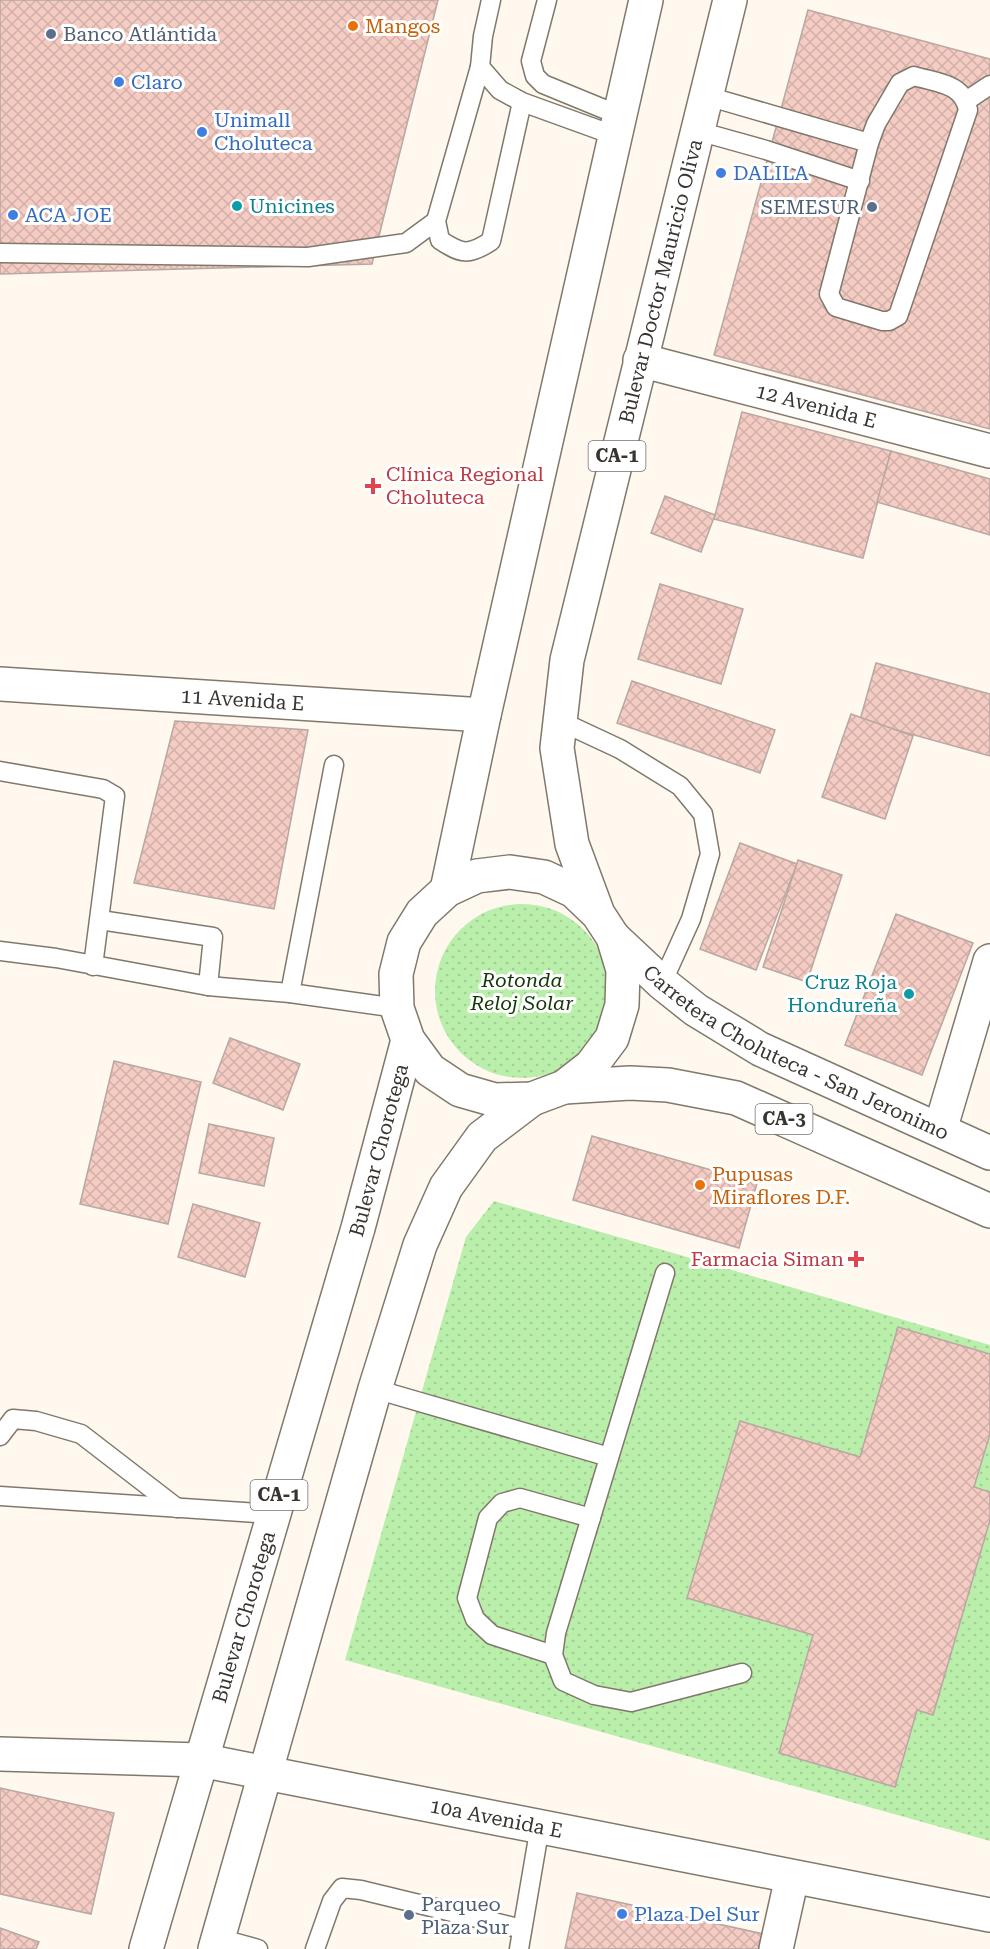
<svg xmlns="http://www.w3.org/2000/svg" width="990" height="1949" font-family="'Roboto Serif',serif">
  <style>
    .garden { fill: url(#garden-dots) }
    .building { fill: url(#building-cross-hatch); stroke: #b9a7a2; stroke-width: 1.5 }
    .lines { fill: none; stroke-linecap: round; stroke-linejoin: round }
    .service-casing { stroke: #80786b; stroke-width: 21 }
    .minor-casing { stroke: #80786b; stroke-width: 36 }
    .trunk-casing { stroke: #80786b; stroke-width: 36 }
    .service { stroke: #fff; stroke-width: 18 }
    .minor { stroke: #fff; stroke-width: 33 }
    .trunk { stroke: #fff; stroke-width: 33 }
    .food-dot { fill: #e8710a; stroke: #fff; stroke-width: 2 }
    .service-dot { fill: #5c6f8a; stroke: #fff; stroke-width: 2 }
    .shop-dot { fill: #3f7fe0; stroke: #fff; stroke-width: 2 }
    .culture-dot { fill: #0f9aa8; stroke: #fff; stroke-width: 2 }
    .health-dot { fill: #e0444e; stroke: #fff; stroke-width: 2 }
    .labels { text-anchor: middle; stroke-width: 6; stroke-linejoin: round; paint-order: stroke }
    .shield { fill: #fff; stroke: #74716d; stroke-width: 1.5 }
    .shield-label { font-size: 18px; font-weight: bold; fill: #38342f }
    .food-label { font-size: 20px; fill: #c56008; stroke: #fff; text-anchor: start }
    .service-label { font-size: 20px; fill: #4e5e75; stroke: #fff; text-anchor: start }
    .shop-label { font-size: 20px; fill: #366cbe; stroke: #fff; text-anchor: start }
    .culture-label { font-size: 20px; fill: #0d838f; stroke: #fff; text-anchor: start }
    .street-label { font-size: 20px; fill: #38342f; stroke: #fff }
    .health-label { font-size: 20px; fill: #be3a42; stroke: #fff; text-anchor: start }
    .park-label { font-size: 20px; font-style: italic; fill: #133805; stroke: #fff }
  </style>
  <defs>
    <pattern id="garden-dots" width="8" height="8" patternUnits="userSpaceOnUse" patternTransform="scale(1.5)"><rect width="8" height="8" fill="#b9efaa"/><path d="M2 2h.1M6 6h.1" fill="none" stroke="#a0ce93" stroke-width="1.8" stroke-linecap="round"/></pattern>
    <pattern id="building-cross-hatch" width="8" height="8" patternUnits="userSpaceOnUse" patternTransform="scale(1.5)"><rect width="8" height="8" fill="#f4ccc3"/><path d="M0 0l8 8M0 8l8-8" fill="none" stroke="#d2b0a8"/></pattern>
  </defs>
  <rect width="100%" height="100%" fill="#fef8ef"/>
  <g class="garden">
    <circle cx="522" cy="991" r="87"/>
    <path d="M494,1201L990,1345V1354L898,1327L860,1457L740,1422L687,1598L813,1635L779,1753L894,1787L917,1710L933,1714L990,1520V1841L345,1660L466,1237Z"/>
    <path d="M990,1434V1492L974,1487Z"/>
  </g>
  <g class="building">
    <path d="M0,0H438L372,264L0,274Z"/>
    <path d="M808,10L990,59V429L714,355Z"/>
    <path d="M742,412L891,451L863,558L714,519Z"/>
    <path d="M891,451L990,479V535L877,502Z"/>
    <path d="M665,496L715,515L701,552L651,533Z"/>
    <path d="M660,584L743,609L721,684L638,659Z"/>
    <path d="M876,663L990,694V756L860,720Z"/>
    <path d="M632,681L775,730L760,773L617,723Z"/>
    <path d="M851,714L913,736L885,819L822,797Z"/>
    <path d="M175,721L308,730L274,909L134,883Z"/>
    <path d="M740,843L797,864L756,970L700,949Z"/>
    <path d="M798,860L842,875L807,982L763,967Z"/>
    <path d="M896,914L973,943L922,1075L845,1045Z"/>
    <path d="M230,1038L300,1064L283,1110L213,1083Z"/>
    <path d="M114,1061L201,1082L168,1224L80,1204Z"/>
    <path d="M209,1124L274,1138L264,1186L199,1173Z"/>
    <path d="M592,1136L757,1183L739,1248L573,1200Z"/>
    <path d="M193,1204L260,1223L245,1277L178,1257Z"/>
    <path d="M898,1327L990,1354V1434L974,1487L990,1492V1520L933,1715L917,1710L895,1787L779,1753L813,1635L687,1598L740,1421L860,1457Z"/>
    <path d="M0,1788L114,1813L91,1914L0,1894Z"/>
    <path d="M577,1893L768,1935L763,1949H565Z"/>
    <path d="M0,1928L39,1942L36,1949H0Z"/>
  </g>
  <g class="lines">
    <g class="service-casing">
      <g id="service">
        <path d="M491,0L483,36L480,67L500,90L522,102L616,136"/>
        <path d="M547,0L531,61L535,76L543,84L621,116"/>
        <path d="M480,67L436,221L440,240C461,254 469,256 491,241L522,102"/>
        <path d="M914,76C937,83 963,83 968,110L898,316L889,321H882L836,307L829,294L869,143L876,124L900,83Z"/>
        <path d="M707,96L869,143"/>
        <path d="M966,101L990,85"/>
        <path d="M698,131L766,150L860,181"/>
        <path d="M0,253L308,257L406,243L436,221"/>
        <path d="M560,721L620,749L680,786L703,814L710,854L691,919L662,983"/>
        <path d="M0,771L103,789L115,796L93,966"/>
        <path d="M100,920L213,937L208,986"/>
        <path d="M0,951L56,958L208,986L290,993L397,1008"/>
        <path d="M290,993L334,765"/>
        <path d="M665,1273L556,1633L553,1655L563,1681L594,1695L631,1702L742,1673"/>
        <path d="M375,1389L609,1457"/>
        <path d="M0,1436L13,1419L36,1421L81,1434L177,1508"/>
        <path d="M0,1496L273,1514"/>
        <path d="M553,1655L492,1635L475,1619L467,1598L488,1518L502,1503L520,1498L591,1518"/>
        <path d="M218,1938L258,1949"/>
        <path d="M315,1949L332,1901L342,1888L361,1890L522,1929"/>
        <path d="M519,1949L540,1826"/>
      </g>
    </g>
    <g class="minor-casing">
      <g id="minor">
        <path id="s1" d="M640,360L990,451"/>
        <path id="s2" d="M0,684L484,715"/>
        <path d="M940,1130L990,961"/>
        <path id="s3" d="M0,1754L200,1760L990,1915"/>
        <path d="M776,1949L792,1877"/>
      </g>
    </g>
    <g class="trunk-casing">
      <g id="trunk">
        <path d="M447,890L484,715L646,0"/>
        <path id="s4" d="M598,914L574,891L544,877L510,872L477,876L447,890L422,913L404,942L396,974L397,1008L408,1040L430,1070L460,1090L495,1100L532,1099L564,1087L591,1066L612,1038L622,1005L623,970L613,937L598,914L572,844L557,748L567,660L730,0"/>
        <path id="s5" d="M613,937L662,983L696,1010L760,1049L990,1153"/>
        <path d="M564,1087L630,1083L668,1085L736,1098L990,1211"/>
        <path id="s6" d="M146,1949L358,1228L408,1040"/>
        <path d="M215,1949L375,1389L420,1245L446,1187L482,1137L532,1099"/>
      </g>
    </g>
    <use href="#service" class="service"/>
    <use href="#minor" class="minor"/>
    <use href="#trunk" class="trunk"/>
  </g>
  <g class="food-dot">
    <circle cx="353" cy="26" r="6"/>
    <circle cx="700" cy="1185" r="6"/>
  </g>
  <g class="service-dot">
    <circle cx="51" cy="34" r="6"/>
    <circle cx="872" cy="207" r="6"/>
    <circle cx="409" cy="1915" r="6"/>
  </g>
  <g class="shop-dot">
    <circle cx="119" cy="82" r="6"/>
    <circle cx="202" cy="132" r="6"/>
    <circle cx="721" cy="173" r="6"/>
    <circle cx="13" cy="215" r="6"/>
    <circle cx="622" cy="1914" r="6"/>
  </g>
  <g class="culture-dot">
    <circle cx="237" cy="206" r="6"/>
    <circle cx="909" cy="994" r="6"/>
  </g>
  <g class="health-dot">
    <path d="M370 477h6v6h6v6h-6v6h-6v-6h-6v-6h6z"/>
    <path d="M853 1250h6v6h6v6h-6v6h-6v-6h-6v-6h6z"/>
  </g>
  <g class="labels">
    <g class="shield">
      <rect x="588.5" y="441" width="57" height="30" rx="4.5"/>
      <rect x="755.5" y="1104" width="57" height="30" rx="4.5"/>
      <rect x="250.5" y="1480" width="57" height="30" rx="4.5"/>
    </g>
    <g class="shield-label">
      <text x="617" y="462">CA-1</text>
      <text x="784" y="1125">CA-3</text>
      <text x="279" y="1501">CA-1</text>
    </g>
    <g class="food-label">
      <text x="365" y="33">Mangos</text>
      <text x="712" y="1181">Pupusas<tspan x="712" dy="23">Miraflores D.F.</tspan></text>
    </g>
    <g class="service-label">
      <text x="63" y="41">Banco Atlántida</text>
      <text x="860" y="214" text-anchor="end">SEMESUR</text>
      <text x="421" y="1911">Parqueo<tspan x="421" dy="23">Plaza Sur</tspan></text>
    </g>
    <g class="shop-label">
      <text x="131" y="89">Claro</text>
      <text x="214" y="127">Unimall<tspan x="214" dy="23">Choluteca</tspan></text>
      <text x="733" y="180">DALILA</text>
      <text x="25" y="222">ACA JOE</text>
      <text x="634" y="1921">Plaza Del Sur</text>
    </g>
    <g class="culture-label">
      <text x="249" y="213">Unicines</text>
      <text x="897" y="989" text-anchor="end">Cruz Roja<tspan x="897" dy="23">Hondureña</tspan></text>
    </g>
    <g class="street-label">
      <text dy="7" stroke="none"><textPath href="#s4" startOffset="1368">Bulevar Doctor Mauricio Oliva</textPath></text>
      <text dy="7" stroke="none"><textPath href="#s1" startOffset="182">12 Avenida E</textPath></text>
      <text dy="7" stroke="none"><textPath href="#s2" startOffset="243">11 Avenida E</textPath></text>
      <text dy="7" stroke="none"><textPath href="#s5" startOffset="219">Carretera Choluteca - San Jeronimo</textPath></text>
      <text dy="7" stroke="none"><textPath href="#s6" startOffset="832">Bulevar Chorotega</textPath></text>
      <text dy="7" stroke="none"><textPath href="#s6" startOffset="346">Bulevar Chorotega</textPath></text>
      <text dy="7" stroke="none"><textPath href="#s3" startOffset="502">10a Avenida E</textPath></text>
    </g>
    <g class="health-label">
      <text x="386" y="481">Clínica Regional<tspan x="386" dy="23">Choluteca</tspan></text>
      <text x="844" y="1266" text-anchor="end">Farmacia Siman</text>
    </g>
    <g class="park-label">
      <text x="522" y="987">Rotonda<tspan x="522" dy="23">Reloj Solar</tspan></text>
    </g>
  </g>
</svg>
